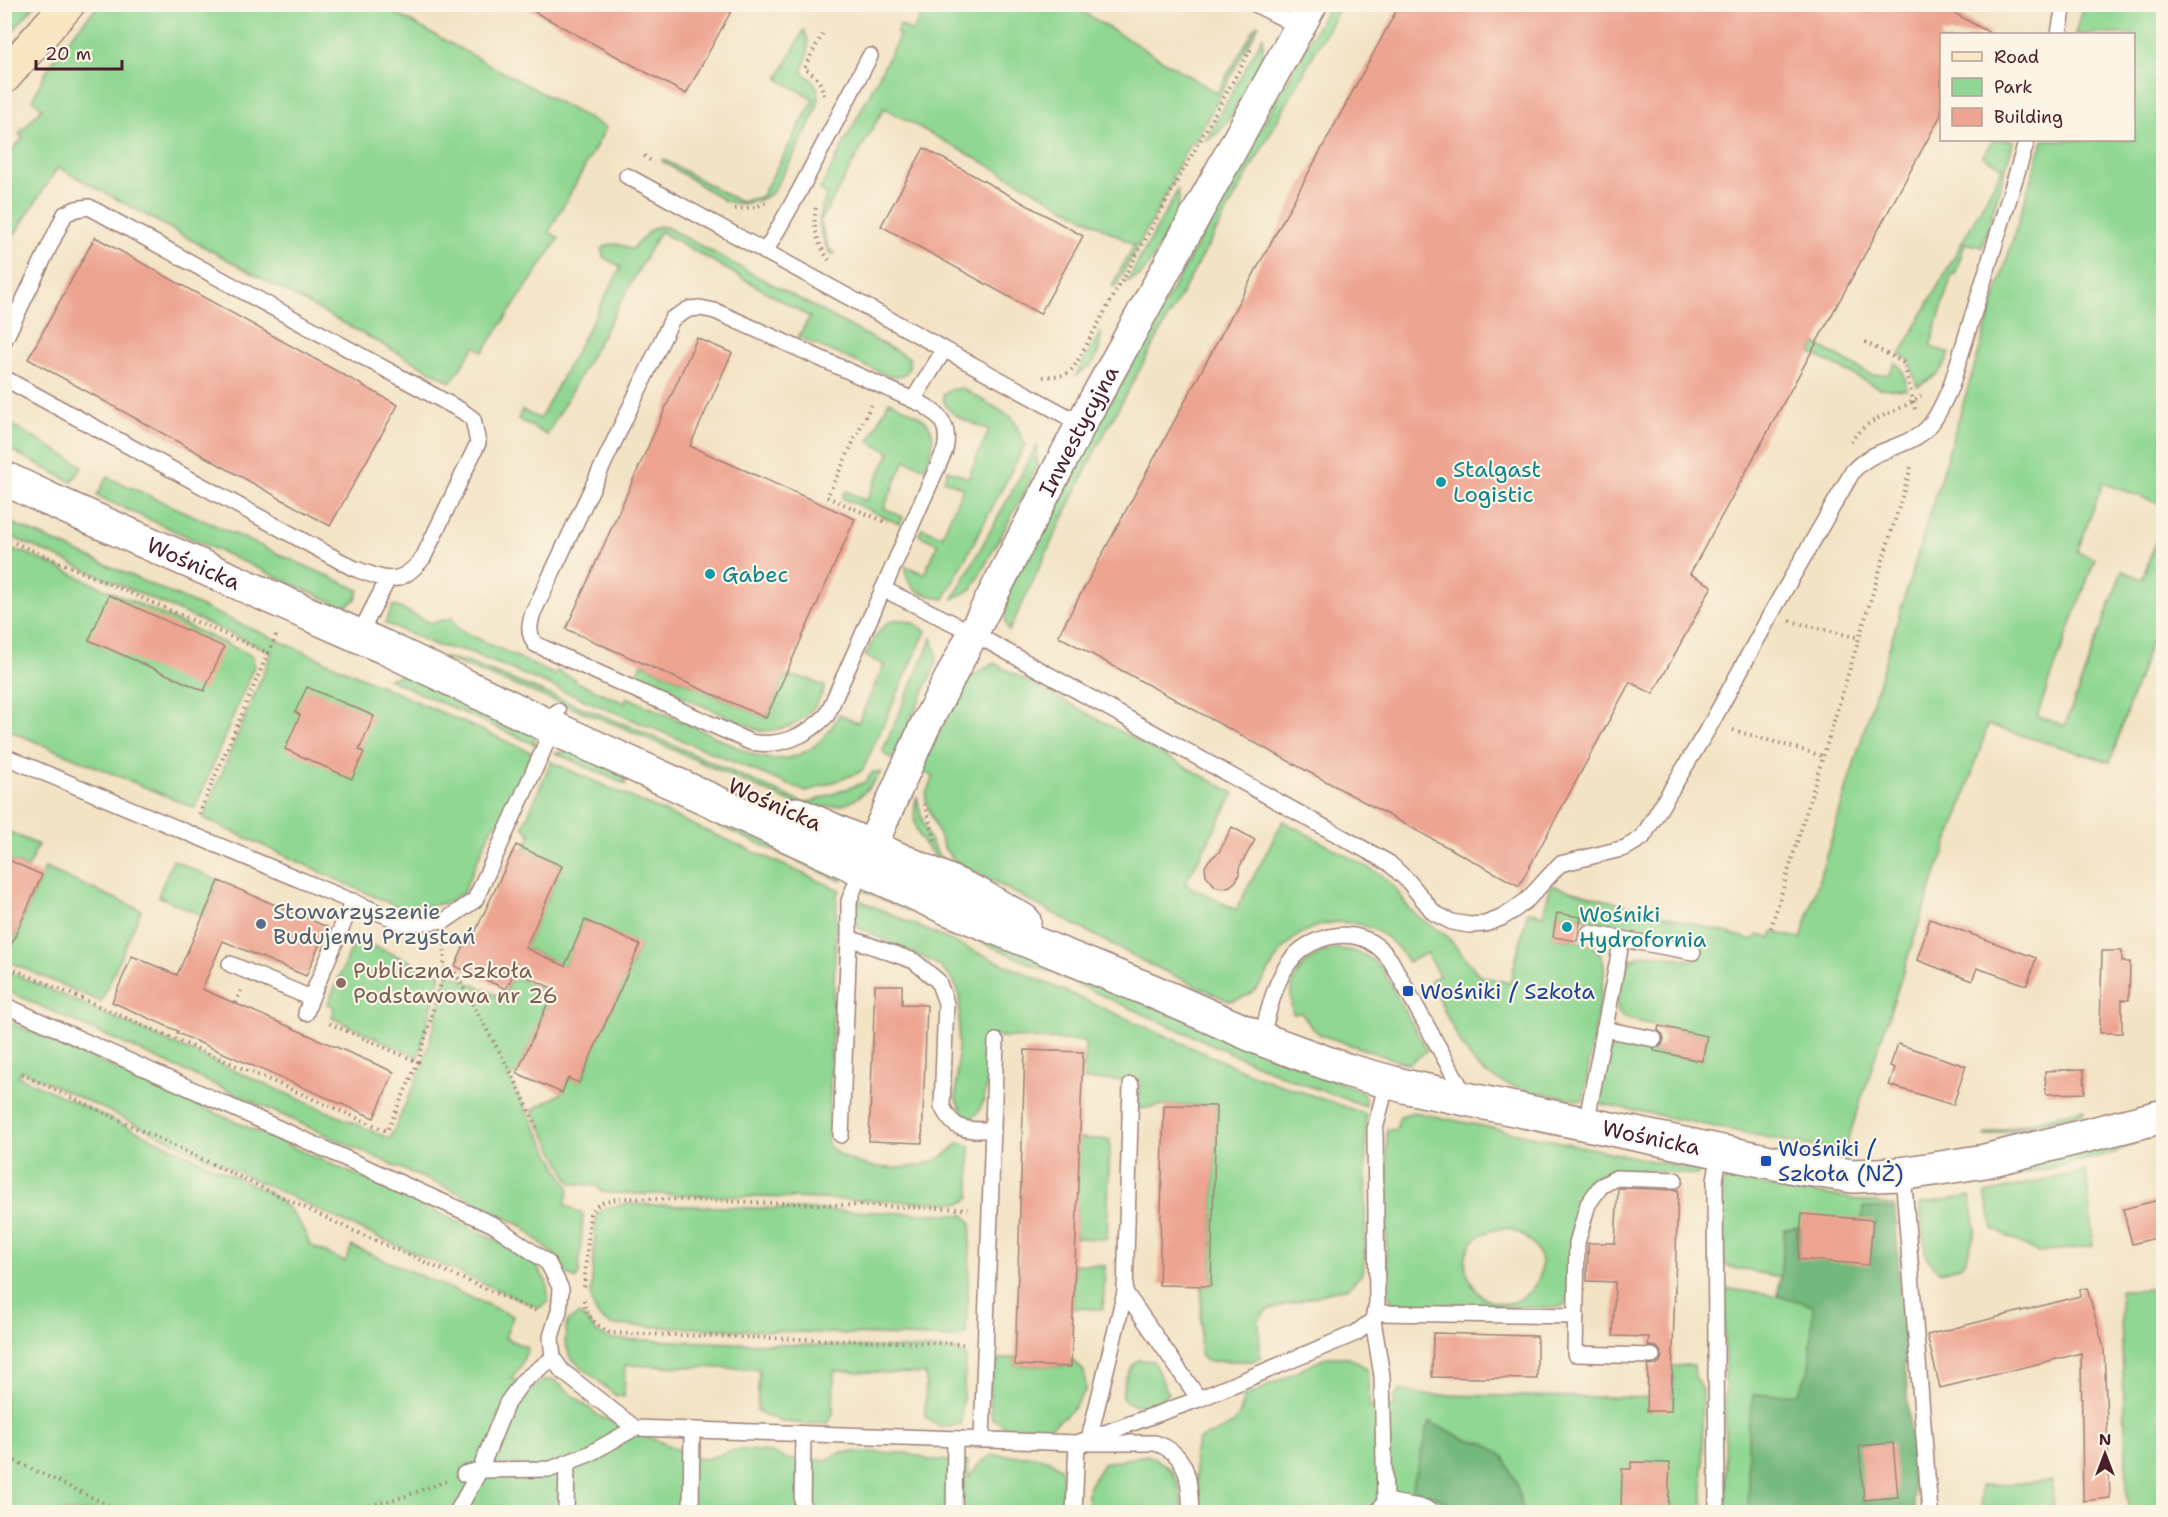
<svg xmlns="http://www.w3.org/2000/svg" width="2168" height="1517" font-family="'Shantell Sans',sans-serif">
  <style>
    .green { fill: #8fd792; stroke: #6c7b5e; stroke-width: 1.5; fill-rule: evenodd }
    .forest { fill: #73b87c; stroke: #5e6c54; stroke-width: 1.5 }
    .building { fill: #eda491 }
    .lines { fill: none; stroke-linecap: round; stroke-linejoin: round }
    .service-casing { stroke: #9e8178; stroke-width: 18 }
    .minor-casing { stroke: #9e8178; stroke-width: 33 }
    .tertiary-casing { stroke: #9e8178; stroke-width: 36 }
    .secondary-casing { stroke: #9e8178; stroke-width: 36 }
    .path { stroke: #9e8178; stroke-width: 4; stroke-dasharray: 1.5 4.5; stroke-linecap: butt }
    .service { stroke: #fff; stroke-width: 15 }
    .minor { stroke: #fff; stroke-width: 30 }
    .tertiary { stroke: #fff; stroke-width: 33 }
    .secondary { stroke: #f9e7c3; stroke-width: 33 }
    .culture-dot { fill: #0f9aa8; stroke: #fcf5e5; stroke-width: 2 }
    .service-dot { fill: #5c6f8a; stroke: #fcf5e5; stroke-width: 2 }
    .education-dot { fill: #8d6e63; stroke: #fcf5e5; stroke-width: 2 }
    .transit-dot { fill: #1a4fb4; stroke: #fcf5e5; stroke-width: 2 }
    .labels { text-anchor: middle; stroke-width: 4.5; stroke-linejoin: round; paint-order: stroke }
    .street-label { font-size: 22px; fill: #4a1f2b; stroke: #fcf5e5 }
    .culture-label { font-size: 22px; fill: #0d838f; stroke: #fcf5e5; text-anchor: start }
    .service-label { font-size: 22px; fill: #4e5e75; stroke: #fcf5e5; text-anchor: start }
    .education-label { font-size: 22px; fill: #785e54; stroke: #fcf5e5; text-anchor: start }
    .transit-label { font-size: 22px; fill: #164399; stroke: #fcf5e5; text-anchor: start }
  </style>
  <rect width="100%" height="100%" fill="#fcf5e5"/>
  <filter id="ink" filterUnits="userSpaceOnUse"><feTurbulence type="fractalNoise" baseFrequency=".0167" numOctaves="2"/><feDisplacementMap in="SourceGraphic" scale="12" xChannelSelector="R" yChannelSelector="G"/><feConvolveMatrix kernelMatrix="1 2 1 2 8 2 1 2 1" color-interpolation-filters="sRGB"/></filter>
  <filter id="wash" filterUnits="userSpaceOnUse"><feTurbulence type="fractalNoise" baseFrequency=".008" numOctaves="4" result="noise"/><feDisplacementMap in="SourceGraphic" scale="24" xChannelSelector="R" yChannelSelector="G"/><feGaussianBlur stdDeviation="1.35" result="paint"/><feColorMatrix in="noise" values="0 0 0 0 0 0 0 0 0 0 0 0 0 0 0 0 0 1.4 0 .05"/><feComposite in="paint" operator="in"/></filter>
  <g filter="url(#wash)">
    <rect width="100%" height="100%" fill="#f3e3c5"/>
    <g class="green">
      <path d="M5,4L35,5L5,40L4,5Z"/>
      <path d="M99,5H380L606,128L549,232L559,238L483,352L475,346L451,382L58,167L5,249V158L23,138L19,134L42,108L33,100C49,58 70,37 99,5Z"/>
      <path d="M927,5H1071L1217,93L1257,24L1259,25L1194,143H1190L1172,178L1174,180L1116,286H1112L1134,245L884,108L820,222L829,250L835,253L831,255C817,232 817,218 827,194L820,190L900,35L896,33L900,25L912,32Z"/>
      <path d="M1329,5H1341L1097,447L1009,631L1005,622L1008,588Z"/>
      <path d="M2084,5H2163V505L2103,483L2077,552L2095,559L2037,716L2065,726L2122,571L2142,579L2163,522V642H2150L2110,762L1988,725L1961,807L1927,899L1845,1149L1855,1151L1804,1145L1598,1103C1602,1087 1601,1054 1615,1046L1702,1061L1707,1036L1631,1020L1623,1017L1617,1009C1622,943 1640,952 1695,961L1697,945L1581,917L1557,913L1553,937C1578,941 1607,941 1604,974L1583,1101C1553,1094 1505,1090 1481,1070C1461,1052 1443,1006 1430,981L1439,976L1427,953L1408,962C1382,917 1323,908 1286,946C1264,969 1267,996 1229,1001L1143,961L955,861L944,848L926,802V793L934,777L921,771L955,693L965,681L994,663L1234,793L1185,884L1236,910L1283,821L1382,875L1395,888L1409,909L1428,924L1447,936L1480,976L1510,983L1528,911L1543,915L1551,885L1753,940L1758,935L1771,938L1773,932L1801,939L2043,140H2134V34H2075Z"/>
      <path d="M804,30C812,43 807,59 802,72C811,78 819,85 819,97C819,114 782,176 772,193C756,204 743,206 725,201L662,161L663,159L740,202L761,197L814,99L778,79Z"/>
      <path d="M1263,36V57L1231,117L1217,134L1206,140Z"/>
      <path d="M1993,140H2014L1982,247L1965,243L1955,275L1952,274L1930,347L1950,353C1943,371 1934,379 1917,386L1909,360L1900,355L2003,168L1983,156Z"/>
      <path d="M1178,190L1179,200L1176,217L1147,268L1140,276L1127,282Z"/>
      <path d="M659,226L666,227L909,358V369L903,376H889L798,337L810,317L660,231L547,435L518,419L522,410L540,419L621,267L603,257L602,249C610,241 623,244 631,250L650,230Z"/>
      <path d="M1101,331C1100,355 1098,363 1076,375Z"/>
      <path d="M1816,344L1871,375L1889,374L1895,363C1905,369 1905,379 1907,390L1879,388L1811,353Z"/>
      <path d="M962,388L1013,418L1025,445L944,599C922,594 905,591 906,566L924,574L938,544L919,535L922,528L942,536L963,488L944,480L948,470L968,478L989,430C973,422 944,418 943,395L949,390Z"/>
      <path d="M889,401C925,418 945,424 925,468L905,460L884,508L903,517L900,524L842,498L846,491L866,501L890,452L869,442Z"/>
      <path d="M5,421L83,466L72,482L5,447Z"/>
      <path d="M1037,446V465L1029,484L972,589L953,599Z"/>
      <path d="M107,477L359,590L356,599L346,606L339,605L97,496Z"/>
      <path d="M5,520L533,753L502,820L492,827L463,893L448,902L412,910L393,905L203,818L272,652L5,534Z"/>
      <path d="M11,550L24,552L253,656L254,666L195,808L5,729L4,553Z"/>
      <path d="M393,605L431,623L452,618L456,626L462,631L555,675L557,671L575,679L574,681L625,703L627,697C653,709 680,721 707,733C723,740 740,750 757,756C794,767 823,747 839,714L858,723L884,665L865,656C879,626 893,606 926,631L863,769L858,773L806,792L467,651L438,646L385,623Z"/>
      <path d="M932,638L937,656L936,664L893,759L885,755L883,750Z"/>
      <path d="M444,658L464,661L632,727L803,803L814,801L865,782L873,772H881C855,809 843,807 801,807L624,728Z"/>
      <path d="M642,663L766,718L785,676L808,679L825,687C813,717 793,731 760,731L635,676Z"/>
      <path d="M402,675H409L534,735L536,745L388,679Z"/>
      <path d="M573,750L623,775L626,785L556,753Z"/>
      <path d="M551,762L840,890L837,895L828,1145C834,1150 840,1157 847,1159C881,1173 934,1173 958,1143L970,1146V1198L962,1203L613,1193L601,1192L597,1186L571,1183L532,1110L562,1093L568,1078L579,1082L640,945L585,920L565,966L525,948L562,866L524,849L531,835L523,827Z"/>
      <path d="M656,792L840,875L842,881L648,794Z"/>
      <path d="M917,796C921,821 930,847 947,866C922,847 908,829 917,796Z"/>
      <path d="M5,830L38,845L28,868L5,858Z"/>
      <path d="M173,860L219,881L203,916L158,896Z"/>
      <path d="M45,868L141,910L101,1002L5,960Z"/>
      <path d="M868,888L938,913L934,922L864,891Z"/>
      <path d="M859,900L1258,1077L1366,1114L1365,1253L1363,1273L1349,1287L1267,1310L1259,1319L1260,1357L1253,1361H1206L1200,1355L1202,1286H1211L1216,1106L1164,1105L1138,1109L1140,1080H1084L1085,1041L989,1036C986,1060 993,1102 972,1118L964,1115L956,1099L960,996L953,980L937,964L859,928C852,918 854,911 859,900Z"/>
      <path d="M954,920L1358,1090L1364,1095L1366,1106L1292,1080L950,928Z"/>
      <path d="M356,939L441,974L418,1057L332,1018L334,1008L328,1003Z"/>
      <path d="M1332,949C1353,949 1367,953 1382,969L1427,1051L1408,1064L1321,1035L1311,1027L1302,1013L1293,1014C1285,981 1301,960 1332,949Z"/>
      <path d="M5,970L390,1139L423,1065L448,973L502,998L513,976L552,994L517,1073L508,1077L569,1188L565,1205L583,1214L579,1273L576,1279L568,1275L554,1255L522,1226L459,1193L395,1166L5,990Z"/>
      <path d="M4,1020L372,1182L488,1236L532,1260L546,1281L549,1302L539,1308L355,1227L21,1070L18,1076L266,1191C288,1205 301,1221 310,1245L345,1262L352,1246L513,1316L505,1338L528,1348L520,1367L511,1378L534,1388L544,1380H554L599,1416L700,1459C713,1459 716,1455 728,1452C740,1448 776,1450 784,1459L827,1460L842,1452L908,1453L929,1460L968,1461L969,1478L980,1463L992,1455L1034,1456L1049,1460L1061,1469C1064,1484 1064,1498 1058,1512H5Z"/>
      <path d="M2083,1109L2084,1113L1985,1136V1134Z"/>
      <path d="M1414,1112L1701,1171L1697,1175C1675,1174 1623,1166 1606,1172C1600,1174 1596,1180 1592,1184C1567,1215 1571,1261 1569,1299L1564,1305L1557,1308L1400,1305L1392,1302L1386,1289L1387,1129L1396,1130L1400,1116ZM1506,1228C1535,1235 1554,1265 1531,1290C1483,1341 1425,1234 1506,1228Z"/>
      <path d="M2139,1137V1141L2117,1152L1983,1184L1986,1174Z"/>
      <path d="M1079,1138L1110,1140L1107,1239L1076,1238Z"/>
      <path d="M2086,1171L2093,1246L2038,1252L1993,1229L1985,1193Z"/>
      <path d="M1729,1177L1804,1194L1805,1191L1894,1206L1915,1512H1726L1724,1294L1729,1289L1778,1296L1781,1277L1728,1267L1723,1260L1721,1186Z"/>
      <path d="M1970,1196L1976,1229L1966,1260L1959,1267L1940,1272L1926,1257L1920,1204Z"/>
      <path d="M626,1204L964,1215L971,1222L966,1333L957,1338L611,1325C597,1318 593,1311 591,1296L596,1216L605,1208Z"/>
      <path d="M1075,1264L1105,1266L1103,1309L1073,1308Z"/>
      <path d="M2163,1289V1512H2128L2120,1290Z"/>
      <path d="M579,1314L587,1320L596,1332L610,1339L956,1350L966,1356L961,1424C945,1429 937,1428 925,1416L926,1374L834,1371L833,1413L828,1423C800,1425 783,1424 757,1412L759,1369L625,1365L624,1397L615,1395L570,1357L565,1341L567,1322Z"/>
      <path d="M1015,1357V1365L1071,1367L1072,1360L1084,1371L1086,1389L1072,1410L1046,1431L1016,1434L992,1418C989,1397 986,1378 999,1360Z"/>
      <path d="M1327,1357H1349L1367,1369L1370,1408L1395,1407L1394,1398L1401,1390L1426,1395L1672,1398L1673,1376L1652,1375V1368L1688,1365L1694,1366L1695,1377L1702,1389L1703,1512H1200L1194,1454L1199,1439C1223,1428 1241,1429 1243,1398Z"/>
      <path d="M1138,1360L1153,1361L1168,1393L1160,1401L1147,1408L1126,1402L1123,1399C1122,1384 1127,1370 1138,1360Z"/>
      <path d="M1147,1455C1178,1468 1179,1482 1183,1512H1097L1087,1504L1089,1486L1104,1463Z"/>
      <path d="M2052,1481L2054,1512H1982L1981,1486Z"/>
    </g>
    <g class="forest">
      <path d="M1863,1207L1895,1209L1915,1512H1748V1424L1753,1395L1797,1394L1809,1370L1813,1305L1778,1296L1785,1229L1801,1227L1798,1258L1862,1219Z"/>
      <path d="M1429,1422L1468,1440L1485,1443L1504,1457L1517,1484L1522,1512H1462L1460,1508L1431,1495L1412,1489Z"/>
    </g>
    <g id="blocks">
      <g class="building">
        <path d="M520,4H735L686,94Z"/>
        <path d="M1400,4H1938L1992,34H1941V115L1690,574L1712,586L1653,694L1630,682L1519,886L1058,636Z"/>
        <path d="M924,148L1083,236L1040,314L881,226Z"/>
        <path d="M95,237L398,405L330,526L28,359Z"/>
        <path d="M697,338L732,353L690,446L855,519L766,718L566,629Z"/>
        <path d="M109,595L224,647L204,691L89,640Z"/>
        <path d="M307,687L374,716L359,750L364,752L352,779L285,749L300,715L295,712Z"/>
        <path d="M1232,827L1255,840L1239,868V874L1236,881L1230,886L1223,888L1215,886L1206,875L1205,867L1209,860L1219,852Z"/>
        <path d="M516,845L562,866L525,948L565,966L585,920L640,945L579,1083L568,1078L562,1093L517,1073L554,989L515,971L506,989L455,966L466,941L470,943Z"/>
        <path d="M4,858L42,875L4,961Z"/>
        <path d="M219,881L327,927L306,976L223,941L202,989L394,1072L374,1118L177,1033L178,1031L112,1002L132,956L177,975Z"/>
        <path d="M1557,913L1581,917L1577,941L1553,937Z"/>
        <path d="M1930,919L2036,958L2027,985L1977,968L1972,981L1917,960Z"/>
        <path d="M2102,951H2122V962H2130L2129,1000H2122V1033H2100Z"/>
        <path d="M875,985H902V1004L927,1005L922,1143L869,1141Z"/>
        <path d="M1659,1026L1707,1036L1702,1061L1654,1051V1048L1661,1046L1664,1040L1663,1035L1658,1030Z"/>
        <path d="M1898,1044L1966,1066L1953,1105L1889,1085L1895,1068L1890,1066Z"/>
        <path d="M1025,1050L1083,1052L1071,1367L1015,1365Z"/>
        <path d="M2084,1069L2085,1093L2046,1094L2045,1071Z"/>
        <path d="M1164,1105L1216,1106L1211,1286L1159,1285Z"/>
        <path d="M1618,1188L1678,1190L1671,1411H1647L1648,1366L1656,1365L1660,1362L1662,1356L1660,1351L1657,1347L1648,1346L1649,1337L1613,1336L1615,1282L1587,1281L1588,1243H1615Z"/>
        <path d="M2163,1199V1236L2132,1244L2123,1209Z"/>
        <path d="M1802,1214L1873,1220L1869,1265L1798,1259Z"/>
        <path d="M2087,1288L2104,1348L2110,1498L2083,1501L2081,1353L1940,1388L1927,1335L2080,1296V1289Z"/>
        <path d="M1433,1333L1537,1336V1379L1432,1377Z"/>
        <path d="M1893,1443L1898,1497L1864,1500L1859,1446Z"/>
        <path d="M1631,1462L1670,1463L1668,1512H1621L1622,1469H1631Z"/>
      </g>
    </g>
  </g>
  <g filter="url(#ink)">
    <use href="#blocks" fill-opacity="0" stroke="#9e8178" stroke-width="1.5"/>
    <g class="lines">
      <g class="service-casing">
        <g id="service">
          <path d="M1255,4L1300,27"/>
          <path d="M2059,34L2064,4"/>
          <path d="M627,176L1081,424"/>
          <path d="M765,252L800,190L870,56"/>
          <path d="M700,308L715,311L924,405C942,416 950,428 945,450L827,715C807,736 779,748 750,742L535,644C528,633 529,625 533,613L672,319L689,309Z"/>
          <path d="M4,341L65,214L76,209L89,207L462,411L473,419L478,443L423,558C399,588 386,580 353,568L4,378"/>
          <path d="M913,400L944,350"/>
          <path d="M883,589L973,633L1389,863L1409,882L1434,913L1452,922L1469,925L1485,924L1501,918L1514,910L1528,899L1560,864L1625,848L1642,838L1712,722L1772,612L1853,471C1872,450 1895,450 1918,436C1935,425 1943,403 1951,386L2027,140"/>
          <path d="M358,637L388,579"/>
          <path d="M4,756L406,924L446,920L475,900L542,753L558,711"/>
          <path d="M1589,933L1693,952"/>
          <path d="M849,938V901L862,868"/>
          <path d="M230,964L311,998L353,901"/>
          <path d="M4,1005L494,1225L548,1263L561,1289L559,1311L551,1337L553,1358L562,1371L635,1428L1077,1443L1199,1399L1356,1333L1373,1320L1377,1303L1375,1129L1387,1082"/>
          <path d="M306,1013L311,998"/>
          <path d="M1604,1029L1654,1039"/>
          <path d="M1261,1039C1268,1015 1273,986 1288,964C1303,941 1336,930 1362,938C1374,942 1384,951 1391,961L1466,1097"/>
          <path d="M1131,1085L1125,1292L1199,1399"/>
          <path d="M1586,1124L1622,939"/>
          <path d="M841,1135L849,938L914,961L938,981L946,1003L942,1106C954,1132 966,1130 993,1130"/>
          <path d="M1903,1173L1930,1512"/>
          <path d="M1374,1313L1576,1316"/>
          <path d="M1373,1320L1382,1376L1385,1501L1378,1512"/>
          <path d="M1652,1356L1575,1354L1577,1243L1588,1204L1601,1186L1616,1178L1675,1180"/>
          <path d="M553,1358L523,1381L507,1403L480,1470L551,1469L589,1454L635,1428"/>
          <path d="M1089,1439L1125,1292"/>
          <path d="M982,1440L996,1041"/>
          <path d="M1385,1501L1425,1508L1431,1512"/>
          <path d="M457,1512L480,1470L464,1474"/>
          <path d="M566,1512L567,1463"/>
          <path d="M691,1512L692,1430"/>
          <path d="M802,1512L803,1434"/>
          <path d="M954,1512L955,1439"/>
          <path d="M1074,1512L1077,1443H1155C1190,1454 1189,1482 1191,1512"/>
          <path d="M1717,1512L1715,1180L1720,1152"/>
        </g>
      </g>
      <g class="minor-casing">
        <g id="minor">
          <path id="s1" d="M862,868L924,728L1081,424L1312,4"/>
        </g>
      </g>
      <g class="tertiary-casing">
        <g id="tertiary">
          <path id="s2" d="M4,478L48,499L384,647L551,727L947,908L1152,991L1261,1039L1346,1070L1408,1087L1800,1168L1853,1176L1899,1174L1934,1169L1985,1161L2164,1116"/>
          <path d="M797,814L977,894L1024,921"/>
        </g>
      </g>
      <g class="secondary-casing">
        <path id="secondary" d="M4,77L68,4"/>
      </g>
      <g class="path">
        <path d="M824,95C821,82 816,75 804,68L824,31"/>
        <path d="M644,156L654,163"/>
        <path d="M816,208C812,227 818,245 829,260"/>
        <path d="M735,209L756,207L768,201"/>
        <path d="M1865,342L1904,363L1915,409"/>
        <path d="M1043,377L1065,375L1073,369L1252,47"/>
        <path d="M871,405L827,497L888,523"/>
        <path d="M1851,442C1865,417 1900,412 1921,396"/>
        <path d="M4,538L268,653L199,814"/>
        <path d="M1790,621L1859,638"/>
        <path d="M268,653L277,633"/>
        <path d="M1733,730L1823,756"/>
        <path d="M924,804L936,842"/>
        <path d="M1771,928L1912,464"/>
        <path d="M4,965L387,1131L418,1062L326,1022"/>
        <path d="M444,968L454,971L513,1076L537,1127"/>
        <path d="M236,1003L241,990"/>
        <path d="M418,1062L444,973L445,941"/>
        <path d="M22,1074L354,1231L536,1311"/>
        <path d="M584,1287L590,1214C599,1200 610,1200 625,1198L968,1209"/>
        <path d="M584,1300C584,1316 598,1326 610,1333L963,1344"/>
        <path d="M4,1456L123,1512"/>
        <path d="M347,1512L406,1496L446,1481"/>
      </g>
      <use href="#service" class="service"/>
      <use href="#minor" class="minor"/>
      <use href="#tertiary" class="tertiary"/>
      <use href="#secondary" class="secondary"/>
    </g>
  </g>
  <g class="culture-dot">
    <circle cx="1441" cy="482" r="6"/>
    <circle cx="710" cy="574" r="6"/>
    <circle cx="1567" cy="927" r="6"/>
  </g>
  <circle class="service-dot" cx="261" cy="924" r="6"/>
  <circle class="education-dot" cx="341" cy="983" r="6"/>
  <g class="transit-dot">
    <rect x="1402" y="985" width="12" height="12" rx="3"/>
    <rect x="1760" y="1155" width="12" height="12" rx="3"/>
  </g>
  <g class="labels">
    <g class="street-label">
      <text dy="8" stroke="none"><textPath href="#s1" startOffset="488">Inwestycyjna</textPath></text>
      <text dy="8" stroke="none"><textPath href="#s2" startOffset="208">Wośnicka</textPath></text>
      <text transform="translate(775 804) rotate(24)" y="8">Wośnicka</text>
      <text dy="8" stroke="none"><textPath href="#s2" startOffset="1780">Wośnicka</textPath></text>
    </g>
    <g class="culture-label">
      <text x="1453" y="477">Stalgast<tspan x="1453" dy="25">Logistic</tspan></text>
      <text x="722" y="582">Gabec</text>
      <text x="1579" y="922">Wośniki<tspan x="1579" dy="25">Hydrofornia</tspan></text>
    </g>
    <g class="service-label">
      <text x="273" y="919">Stowarzyszenie<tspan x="273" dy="25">Budujemy Przystań</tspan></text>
    </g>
    <g class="education-label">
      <text x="353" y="978">Publiczna Szkoła<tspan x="353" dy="25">Podstawowa nr 26</tspan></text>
    </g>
    <g class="transit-label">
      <text x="1420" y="999">Wośniki / Szkoła</text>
      <text x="1778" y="1156">Wośniki /<tspan x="1778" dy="25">Szkoła (NŻ)</tspan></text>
    </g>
  </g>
  <rect width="2168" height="1517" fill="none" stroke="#fcf5e5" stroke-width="24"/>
  <rect x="1940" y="33" width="195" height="108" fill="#fcf5e5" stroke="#b59f9b" stroke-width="1.5"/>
  <rect x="1952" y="52" width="30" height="9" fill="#f9e7c3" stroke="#b59f9b" stroke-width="1.5"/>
  <text x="1994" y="63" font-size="18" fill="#4a1f2b">Road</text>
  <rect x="1952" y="78" width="30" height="18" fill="#8fd792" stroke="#b59f9b" stroke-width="1.5"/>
  <text x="1994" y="93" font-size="18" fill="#4a1f2b">Park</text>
  <rect x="1952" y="108" width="30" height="18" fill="#eda491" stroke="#b59f9b" stroke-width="1.5"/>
  <text x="1994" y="123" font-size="18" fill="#4a1f2b">Building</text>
  <g transform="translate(2105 1454)" stroke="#fcf5e5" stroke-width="4.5" paint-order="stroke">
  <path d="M0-4.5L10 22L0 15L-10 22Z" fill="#4a1f2b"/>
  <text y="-9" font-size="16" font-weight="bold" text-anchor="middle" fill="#4a1f2b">N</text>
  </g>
  <path d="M36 60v9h86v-9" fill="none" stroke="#4a1f2b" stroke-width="3"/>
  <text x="45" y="60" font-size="18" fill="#4a1f2b" stroke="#fcf5e5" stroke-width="4.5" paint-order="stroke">20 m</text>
</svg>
